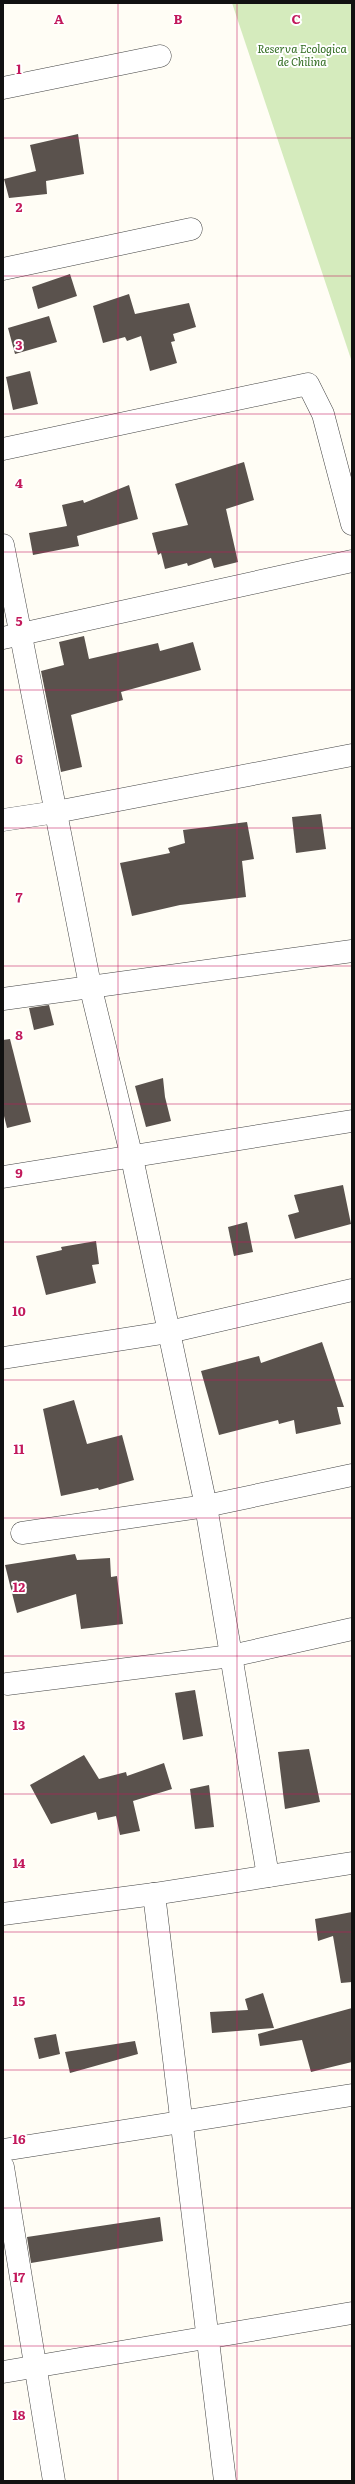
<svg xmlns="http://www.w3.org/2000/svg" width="355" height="2484" font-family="Literata,serif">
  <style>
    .green { fill: #d5ebbd }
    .building { fill: #5a524d }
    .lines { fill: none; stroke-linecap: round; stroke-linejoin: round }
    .minor-casing { stroke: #444; stroke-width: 23 }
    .minor { stroke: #fff; stroke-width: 22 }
    .grid { fill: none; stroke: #c2185b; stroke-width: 1; stroke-opacity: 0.55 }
    .labels { text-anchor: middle; stroke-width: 4; stroke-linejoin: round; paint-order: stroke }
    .park-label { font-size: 11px; font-style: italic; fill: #2f6b1f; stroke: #fff }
    .grid-label { font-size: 13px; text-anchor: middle; font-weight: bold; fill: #c2185b; stroke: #fff; stroke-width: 4; stroke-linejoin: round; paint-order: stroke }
  </style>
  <rect width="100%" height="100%" fill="#fffdf5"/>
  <path class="green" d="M232,3H352V362Z"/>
  <g class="building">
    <path d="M78,134L84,174L46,181L47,194L9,198L4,179L36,171L30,145Z"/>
    <path d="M70,274L77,296L38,309L32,287Z"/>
    <path d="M129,294L135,314L189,303L196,327L173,334L175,341L171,342L177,363L150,371L141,336L127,341L125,337L103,343L93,306Z"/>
    <path d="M49,316L57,342L15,354L8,328Z"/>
    <path d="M30,371L38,404L13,410L6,377Z"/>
    <path d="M244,462L254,500L226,509L238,562L214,568L211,558L188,566L187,563L165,569L161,553L158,555L152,533L188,525L175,484Z"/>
    <path d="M129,485L138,519L77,536L79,546L33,555L29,533L67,526L62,505L83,500L84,503Z"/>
    <path d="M84,636L89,659L158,643L160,651L193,642L201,670L121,692L123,700L71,715L82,767L61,772L41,671L64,665L59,642Z"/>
    <path d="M321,814L326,849L296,853L292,817Z"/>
    <path d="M247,822L254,859L242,861L246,897L180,905L132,916L120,863L170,853L168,848L185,843L183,830Z"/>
    <path d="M49,1005L54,1025L34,1030L29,1008Z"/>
    <path d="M10,1039L31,1122L7,1128L3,1112V1040Z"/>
    <path d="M163,1078L165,1097L171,1121L146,1127L135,1086Z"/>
    <path d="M343,1185L351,1224L295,1239L288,1215L299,1212L294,1195Z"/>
    <path d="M247,1222L253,1252L234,1256L228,1227Z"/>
    <path d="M96,1241L99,1264L92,1265L96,1283L46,1295L36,1256L62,1250L61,1247Z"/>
    <path d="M322,1342L344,1407H337L341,1424L296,1434L294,1420L279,1424L278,1420L219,1435L201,1371L259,1356L261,1363Z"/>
    <path d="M74,1400L87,1444L122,1435L134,1480L99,1490L98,1488L61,1496L43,1409Z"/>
    <path d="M75,1554L77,1560L110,1558L111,1577L117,1576L123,1624L81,1629L76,1594L17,1613L5,1565Z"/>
    <path d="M195,1690L203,1736L183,1740L175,1693Z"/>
    <path d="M309,1749L320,1802L285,1809L278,1752Z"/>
    <path d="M84,1755L99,1779L126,1772L127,1776L164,1763L172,1789L133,1801L140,1831L120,1835L116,1816L98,1820L96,1812L51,1824L30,1785Z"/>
    <path d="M209,1785L214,1827L195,1829L190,1789Z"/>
    <path d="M352,1912V1982L341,1983L333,1936L318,1941L315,1919Z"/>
    <path d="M263,1993L274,2028L212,2033L210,2012L248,2010L245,1999Z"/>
    <path d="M352,2008V2062L311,2072L302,2040L260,2046L258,2034Z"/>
    <path d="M56,2034L60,2054L39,2059L34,2038Z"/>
    <path d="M135,2041L138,2054L70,2073L65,2052Z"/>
    <path d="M160,2217L163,2241L31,2263L27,2237Z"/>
  </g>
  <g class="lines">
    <g class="minor-casing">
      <g id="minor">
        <path d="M3,88L160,56"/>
        <path d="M3,269L191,229"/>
        <path d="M3,449L308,384L323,414L352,524"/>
        <path d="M3,545L90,985L132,1158L206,1506L268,1876"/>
        <path d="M3,638L352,561"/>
        <path d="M3,820L56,812L352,755"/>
        <path d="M3,999L352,951"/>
        <path d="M3,1177L352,1121"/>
        <path d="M3,1358L169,1332L352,1290"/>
        <path d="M22,1533L206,1506L352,1475"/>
        <path d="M7,1684L231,1656L352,1629"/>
        <path d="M154,1894L225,2481"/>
        <path d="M3,1914L154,1894L352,1863"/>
        <path d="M3,2150L352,2095"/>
        <path d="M3,2167L54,2481"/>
        <path d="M3,2372L352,2313"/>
      </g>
    </g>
    <use href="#minor" class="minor"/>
  </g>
  <path class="grid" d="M118,3V2481M237,3V2481M3,138H352M3,276H352M3,414H352M3,552H352M3,690H352M3,828H352M3,966H352M3,1104H352M3,1242H352M3,1380H352M3,1518H352M3,1656H352M3,1794H352M3,1932H352M3,2070H352M3,2208H352M3,2346H352"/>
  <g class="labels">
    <g class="park-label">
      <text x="302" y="53">Reserva Ecologica<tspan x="302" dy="13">de Chilina</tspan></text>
    </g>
  </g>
  <g class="grid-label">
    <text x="59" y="24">A</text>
    <text x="178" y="24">B</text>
    <text x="296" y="24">C</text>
    <text x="19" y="74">1</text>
    <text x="19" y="212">2</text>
    <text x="19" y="350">3</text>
    <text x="19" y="488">4</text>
    <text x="19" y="626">5</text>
    <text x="19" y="764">6</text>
    <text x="19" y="902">7</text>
    <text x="19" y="1040">8</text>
    <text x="19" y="1178">9</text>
    <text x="19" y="1316">10</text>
    <text x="19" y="1454">11</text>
    <text x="19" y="1592">12</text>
    <text x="19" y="1730">13</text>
    <text x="19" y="1868">14</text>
    <text x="19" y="2006">15</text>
    <text x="19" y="2144">16</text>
    <text x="19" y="2282">17</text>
    <text x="19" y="2420">18</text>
  </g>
  <rect width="355" height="2484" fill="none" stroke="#111111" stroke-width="8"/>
</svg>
